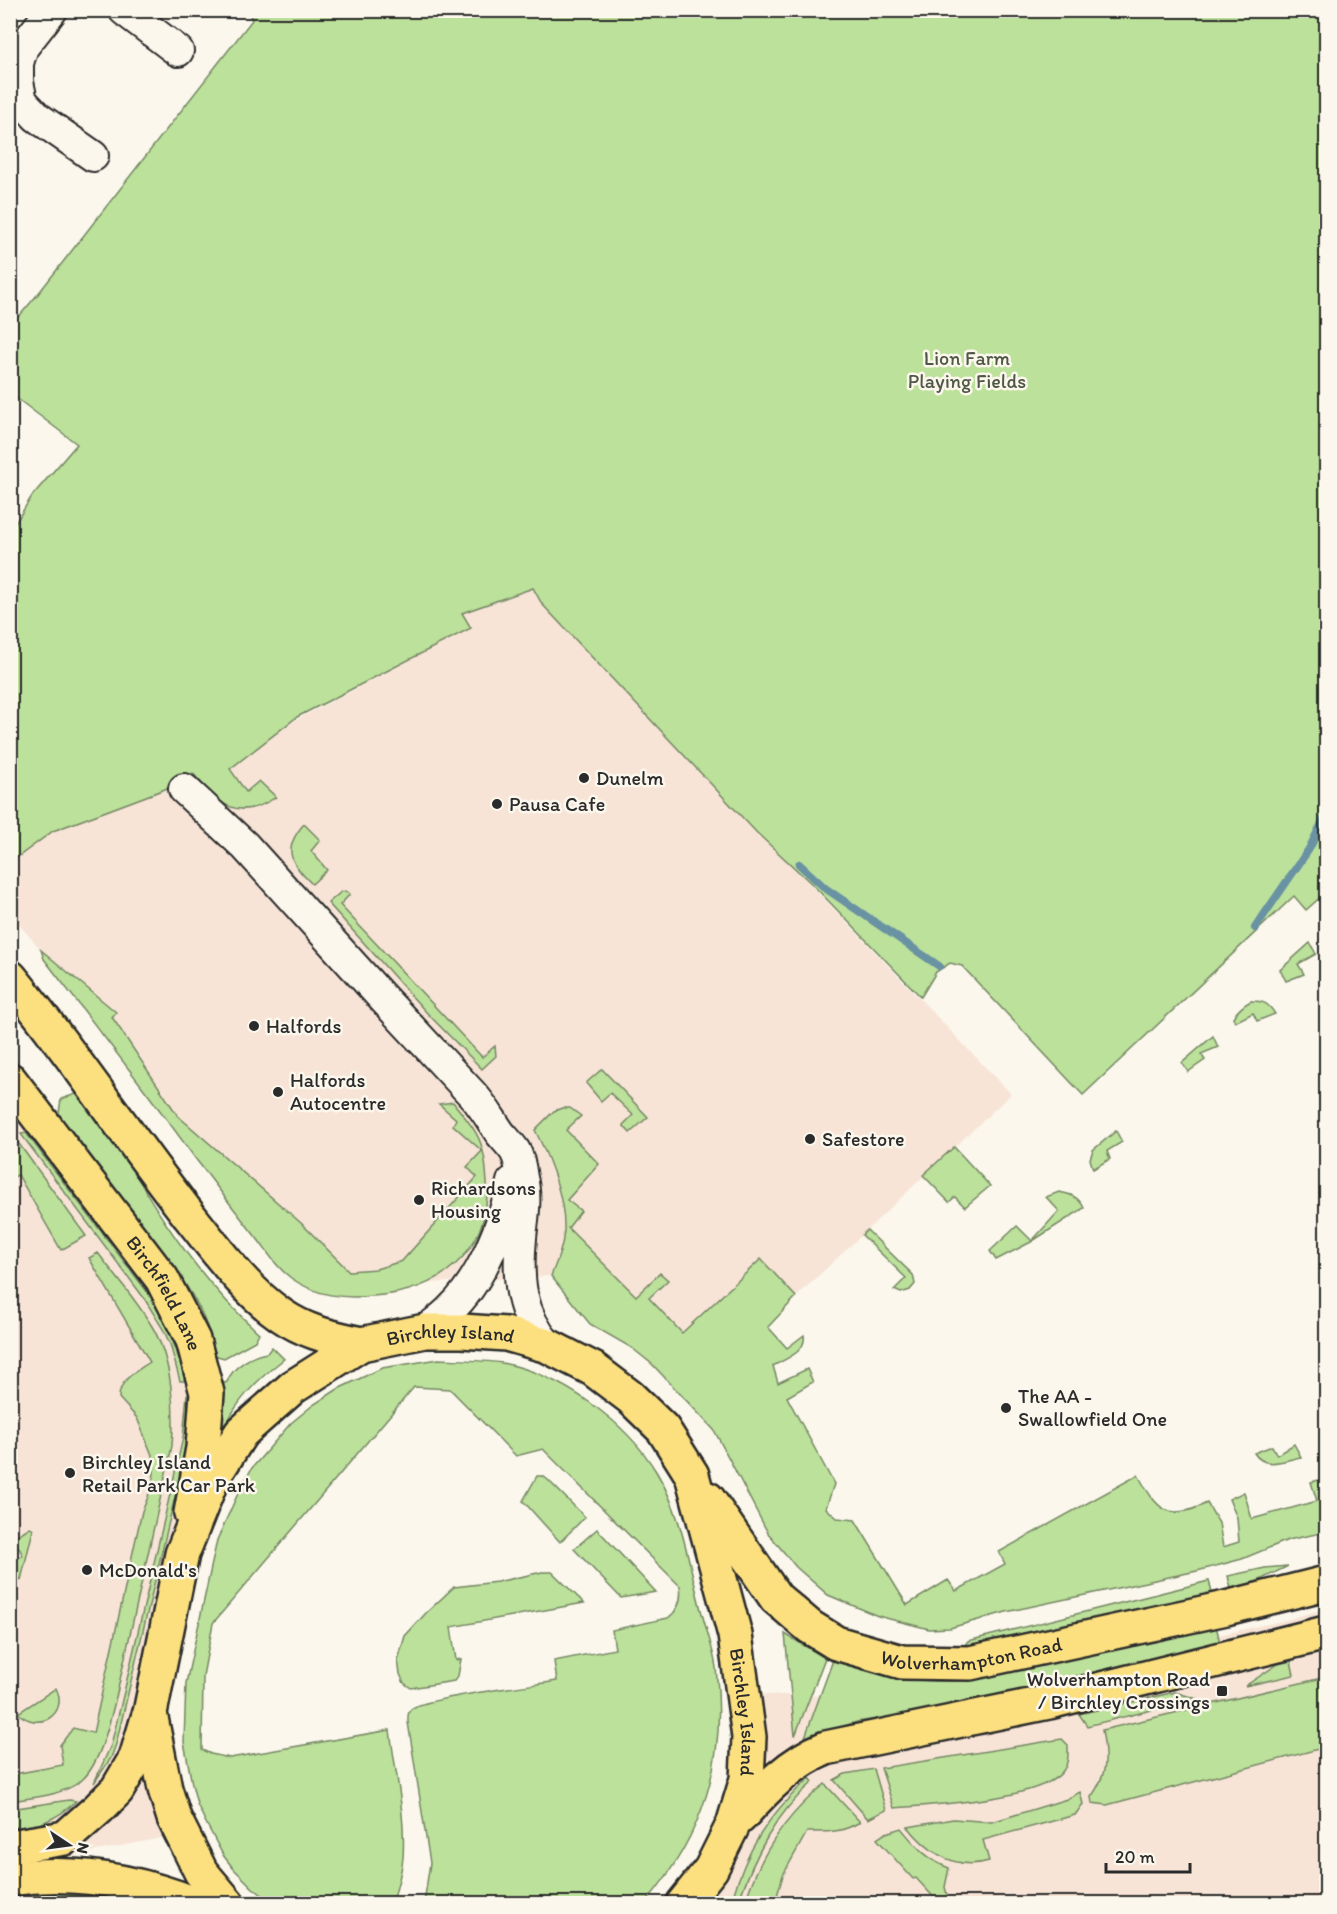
<svg xmlns="http://www.w3.org/2000/svg" width="1337" height="1914" font-family="Itim,sans-serif">
  <style>
    .built { fill: #f7e4d7 }
    .green { fill: #bce19b; stroke: #748663; stroke-width: 1.5 }
    .lines { fill: none; stroke-linecap: round; stroke-linejoin: round }
    .stream { stroke: #6992a3; stroke-width: 8 }
    .minor-casing { stroke: #2b2b2b; stroke-width: 34 }
    .major-casing { stroke: #2b2b2b; stroke-width: 38 }
    .highway-casing { stroke: #2b2b2b; stroke-width: 38 }
    .minor { stroke: #fbf7ec; stroke-width: 30 }
    .major { stroke: #fce080; stroke-width: 33 }
    .highway { stroke: #fce080; stroke-width: 33 }
    .poi-dot { fill: #2b2b2b; stroke: #fbf7ec; stroke-width: 2 }
    .labels { text-anchor: middle; stroke-width: 5; stroke-linejoin: round; paint-order: stroke }
    .park-label { font-size: 20px; fill: #4f5847; stroke: #fbf7ec }
    .poi-label { font-size: 20px; fill: #2b2b2b; stroke: #fbf7ec; text-anchor: start }
    .street-label { font-size: 20px; fill: #2b2b2b; stroke: #fbf7ec }
  </style>
  <rect width="100%" height="100%" fill="#fbf7ec"/>
  <filter id="ink" filterUnits="userSpaceOnUse"><feTurbulence type="fractalNoise" baseFrequency=".0167" numOctaves="2"/><feDisplacementMap in="SourceGraphic" scale="12" xChannelSelector="R" yChannelSelector="G"/><feConvolveMatrix kernelMatrix="1 2 1 2 8 2 1 2 1" color-interpolation-filters="sRGB"/></filter>
  <g filter="url(#ink)">
    <g class="built">
      <path d="M533,588L542,604L1011,1094L796,1297L768,1327L670,1382L632,1348L590,1324L551,1276L431,1283L394,1295L359,1297L320,1294L291,1278L276,1265L41,950L11,915L10,862L53,831L165,789L470,628L461,613Z"/>
      <path d="M10,1080L162,1279L207,1393L241,1433L212,1479L150,1713L182,1834L71,1856L11,1864Z"/>
      <path d="M1326,1608V1903L683,1904L733,1825L743,1694L874,1697L968,1692L1289,1619Z"/>
    </g>
    <g class="green">
      <path d="M248,11H1326V899L1322,896L1306,910L1294,896L1083,1095L962,966L950,963L936,972L921,997L814,886L757,833L542,604L533,588L462,613L471,628L297,717L230,769L246,792L259,781L276,797C238,823 217,804 193,773L165,789L53,831L11,862V530L32,496L77,444L11,394V322L21,314L38,294L252,20Z"/>
      <path d="M304,824L320,840L311,851L327,870L312,884C291,863 281,850 304,824Z"/>
      <path d="M346,891L350,894L340,905L482,1057L495,1046L496,1056L482,1069L426,1012L328,903L341,892Z"/>
      <path d="M1310,943L1316,954L1298,964L1304,974L1286,981L1280,970Z"/>
      <path d="M41,950L116,1012L112,1017L178,1116L301,1223L349,1271L376,1269L402,1261L477,1177L467,1167L482,1151L453,1125L456,1119L439,1104L453,1102C462,1114 473,1125 479,1139C485,1153 486,1168 487,1183C490,1253 438,1292 373,1296C343,1299 316,1296 291,1278C276,1267 267,1251 256,1237C235,1211 215,1184 195,1158C146,1090 95,1025 44,959Z"/>
      <path d="M1251,1001C1264,1001 1268,1003 1275,1014L1257,1021L1253,1013L1235,1022L1233,1017C1238,1010 1243,1005 1251,1001Z"/>
      <path d="M1213,1036L1218,1047L1201,1054L1205,1060L1188,1072L1182,1063Z"/>
      <path d="M602,1069L648,1117L630,1133L623,1125L633,1115L610,1093L601,1101L586,1083Z"/>
      <path d="M76,1094L89,1096L96,1104C141,1187 187,1269 259,1333L255,1341L224,1358L214,1355C207,1301 168,1262 137,1221C111,1188 87,1155 62,1122L59,1113L61,1099Z"/>
      <path d="M562,1108H570L581,1116L566,1130L599,1164L567,1200L581,1211L568,1228L636,1296L660,1273L668,1280L649,1298L682,1333L761,1259L796,1297L768,1327L787,1348L804,1335C807,1352 785,1359 773,1366L778,1383L807,1369L813,1382L787,1397L834,1484L826,1508L837,1518L855,1520L907,1605L948,1580L956,1591L1005,1564L999,1552L1138,1475C1157,1509 1167,1523 1207,1503L1219,1523L1223,1547L1239,1542L1237,1518L1229,1499L1244,1492L1252,1519L1317,1501L1311,1482L1323,1479L1326,1491V1532L1288,1540L1242,1559L1197,1571L1006,1612L950,1628L929,1629L878,1616L828,1595L796,1567L768,1533L714,1430L652,1364L632,1348L590,1324L551,1276C557,1261 563,1247 564,1230C565,1197 550,1160 535,1130L554,1111Z"/>
      <path d="M1116,1131L1122,1142L1107,1151L1110,1159L1093,1169L1090,1159L1093,1150Z"/>
      <path d="M26,1133L155,1302C169,1327 178,1353 185,1381H180L170,1344L163,1329L144,1298L21,1134Z"/>
      <path d="M14,1137L86,1236L61,1250L18,1175L11,1178V1139Z"/>
      <path d="M954,1147L990,1186L965,1207L955,1197L949,1202L923,1175Z"/>
      <path d="M1059,1192C1071,1194 1079,1197 1084,1208L1031,1242L996,1260L990,1251L1017,1226L1032,1241L1059,1211L1046,1197Z"/>
      <path d="M867,1230L913,1275L915,1284L910,1290L901,1293L894,1290L906,1278L862,1235Z"/>
      <path d="M98,1253C117,1278 137,1301 153,1328C172,1361 175,1409 172,1446L117,1693C111,1717 100,1769 78,1783C59,1796 33,1797 11,1801V1755L14,1774L63,1765L60,1745L73,1728L93,1733L142,1511C149,1496 156,1477 154,1460L137,1418L119,1398C119,1379 137,1371 150,1362L89,1258Z"/>
      <path d="M272,1347L284,1359C258,1379 235,1401 223,1432L222,1408L219,1386L227,1382C232,1367 252,1355 267,1353Z"/>
      <path d="M439,1359C460,1360 481,1360 502,1363C561,1374 627,1422 657,1473C681,1513 688,1559 699,1602C704,1624 713,1646 716,1668C727,1759 704,1835 645,1903H424L430,1863L408,1722C408,1717 407,1713 411,1709C423,1698 534,1685 557,1681L554,1661L615,1649L612,1630L668,1618C679,1610 682,1599 680,1586L543,1449L516,1456L450,1389L414,1387L213,1623L203,1676L202,1750L211,1754L230,1758L390,1730C395,1772 406,1815 403,1857C402,1873 396,1888 393,1903H273L253,1888L233,1868L223,1855L205,1821L197,1804L192,1784L184,1742L186,1683L217,1540L240,1489L252,1468L291,1423L313,1405L338,1389L382,1368Z"/>
      <path d="M187,1394L189,1422L188,1442L116,1744L111,1758L94,1783L111,1745L125,1688L183,1438Z"/>
      <path d="M1294,1444L1301,1457C1285,1460 1265,1470 1254,1453L1272,1446L1277,1455Z"/>
      <path d="M537,1476H543L548,1480L585,1517L560,1542L523,1501Z"/>
      <path d="M30,1527L33,1530L21,1580L11,1569V1563L23,1555L13,1538Z"/>
      <path d="M597,1529L656,1592L621,1598L574,1549Z"/>
      <path d="M1288,1566L1258,1581L1231,1589L1228,1576L1265,1568Z"/>
      <path d="M542,1572H552L584,1603L451,1627L456,1660L461,1659L458,1676L454,1681L411,1688L404,1683L400,1674L398,1660L405,1636L426,1613L454,1587L497,1582Z"/>
      <path d="M1209,1581L1213,1597L961,1650L968,1641Z"/>
      <path d="M1216,1625L1221,1648L974,1704L857,1722L805,1737L833,1660C875,1675 915,1683 960,1681Z"/>
      <path d="M785,1634L825,1658L795,1736Z"/>
      <path d="M1291,1661L1294,1675L1245,1686L1278,1664Z"/>
      <path d="M1326,1677V1747L1107,1805L1092,1803L1091,1797C1108,1774 1107,1758 1102,1730Z"/>
      <path d="M56,1688C69,1714 39,1733 18,1713Z"/>
      <path d="M1175,1692L1197,1699L1087,1726L1079,1714Z"/>
      <path d="M1062,1739L1068,1745C1068,1755 1069,1763 1063,1771C1042,1800 930,1805 894,1808L881,1768Z"/>
      <path d="M874,1769L886,1810L868,1819L834,1780L845,1774Z"/>
      <path d="M810,1778L813,1782C775,1814 754,1857 738,1903H731C746,1850 768,1814 810,1778Z"/>
      <path d="M825,1784L860,1822C841,1833 829,1832 807,1832L783,1875L775,1903H745C759,1856 786,1815 825,1784Z"/>
      <path d="M1080,1792L1083,1804L1075,1815L983,1840L989,1861C955,1871 929,1853 908,1827L953,1819L992,1822L1067,1799Z"/>
      <path d="M69,1800L76,1801C59,1819 34,1827 11,1833V1809Z"/>
      <path d="M901,1828C915,1845 927,1860 949,1868L945,1887L949,1903H939L916,1878L913,1879L877,1839L886,1833Z"/>
      <path d="M55,1890L121,1895L118,1903H113L11,1904V1898L32,1892Z"/>
    </g>
    <g class="lines">
      <g class="stream">
        <path d="M799,864L825,888L939,966"/>
        <path d="M1255,928L1309,849L1326,815"/>
      </g>
      <g class="minor-casing">
        <g id="minor">
          <path d="M52,10L23,47L18,63V82L22,101L37,117L93,156"/>
          <path d="M124,10L178,51"/>
          <path d="M184,789L245,846L378,993L473,1095C484,1107 491,1120 500,1133C505,1139 511,1145 515,1151C519,1158 521,1170 522,1178C527,1198 523,1217 521,1238C517,1279 520,1314 548,1346"/>
          <path d="M425,1331C433,1324 442,1318 450,1310C482,1280 504,1224 512,1182"/>
        </g>
      </g>
      <g class="major-casing">
        <g id="major">
          <path d="M10,977C74,1055 129,1139 191,1218C218,1252 245,1290 281,1315C307,1333 331,1337 361,1344"/>
          <path id="s1" d="M10,1080L162,1279L193,1340L207,1393L203,1448L191,1513"/>
        </g>
      </g>
      <g class="highway-casing">
        <g id="highway">
          <path id="s2" d="M708,1499L776,1598L810,1627L836,1643L902,1662L970,1663L1226,1608L1326,1583"/>
          <path d="M740,1817C765,1789 791,1762 826,1748L1049,1702L1326,1633"/>
          <path d="M10,1847L65,1838L99,1808L117,1790L136,1758L148,1718"/>
          <path d="M10,1879C74,1869 136,1881 195,1904"/>
          <path id="s3" d="M228,1904L201,1872L174,1818L165,1789L150,1713L182,1554L212,1479L241,1433L293,1387L361,1344L425,1331H462L506,1334L548,1346L593,1369L630,1397L663,1429L692,1475L735,1635L749,1737L747,1779L733,1825L711,1869L683,1904"/>
        </g>
      </g>
      <use href="#minor" class="minor"/>
      <use href="#major" class="major"/>
      <use href="#highway" class="highway"/>
    </g>
  </g>
  <g class="poi-dot">
    <circle cx="584" cy="778" r="6"/>
    <circle cx="497" cy="804" r="6"/>
    <circle cx="254" cy="1026" r="6"/>
    <circle cx="278" cy="1092" r="6"/>
    <circle cx="810" cy="1139" r="6"/>
    <circle cx="419" cy="1200" r="6"/>
    <circle cx="1006" cy="1408" r="6"/>
    <circle cx="70" cy="1473" r="6"/>
    <circle cx="87" cy="1570" r="6"/>
    <rect x="1216" y="1685" width="12" height="12" rx="3"/>
  </g>
  <g class="labels">
    <g class="park-label">
      <text x="967" y="365">Lion Farm<tspan x="967" dy="23">Playing Fields</tspan></text>
    </g>
    <g class="poi-label">
      <text x="596" y="785">Dunelm</text>
      <text x="509" y="811">Pausa Cafe</text>
      <text x="266" y="1033">Halfords</text>
      <text x="290" y="1087">Halfords<tspan x="290" dy="23">Autocentre</tspan></text>
      <text x="822" y="1146">Safestore</text>
      <text x="431" y="1195">Richardsons<tspan x="431" dy="23">Housing</tspan></text>
      <text x="1018" y="1403">The AA -<tspan x="1018" dy="23">Swallowfield One</tspan></text>
      <text x="82" y="1469">Birchley Island<tspan x="82" dy="23">Retail Park Car Park</tspan></text>
      <text x="99" y="1577">McDonald's</text>
      <text x="1210" y="1686" text-anchor="end">Wolverhampton Road<tspan x="1210" dy="23">/ Birchley Crossings</tspan></text>
    </g>
    <g class="street-label">
      <text dy="7" stroke="none"><textPath href="#s1" startOffset="264">Birchfield Lane</textPath></text>
      <text dy="7" stroke="none"><textPath href="#s3" startOffset="748">Birchley Island</textPath></text>
      <text dy="7" stroke="none"><textPath href="#s2" startOffset="334">Wolverhampton Road</textPath></text>
      <text dy="7" stroke="none"><textPath href="#s3" startOffset="1288">Birchley Island</textPath></text>
    </g>
  </g>
  <rect width="1337" height="1914" fill="none" stroke="#fbf7ec" stroke-width="36"/>
  <rect x="18" y="18" width="1301" height="1878" fill="none" stroke="#2b2b2b" stroke-width="2" filter="url(#ink)"/>
  <g transform="translate(69 1845) rotate(103)" stroke="#fbf7ec" stroke-width="4.5" paint-order="stroke">
  <path d="M0-4.5L10 22L0 15L-10 22Z" fill="#2b2b2b"/>
  <text y="-9" font-size="16" font-weight="bold" text-anchor="middle" fill="#2b2b2b">N</text>
  </g>
  <path d="M1106 1863v9h84v-9" fill="none" stroke="#2b2b2b" stroke-width="3"/>
  <text x="1115" y="1863" font-size="18" fill="#2b2b2b" stroke="#fbf7ec" stroke-width="4.5" paint-order="stroke">20 m</text>
</svg>
